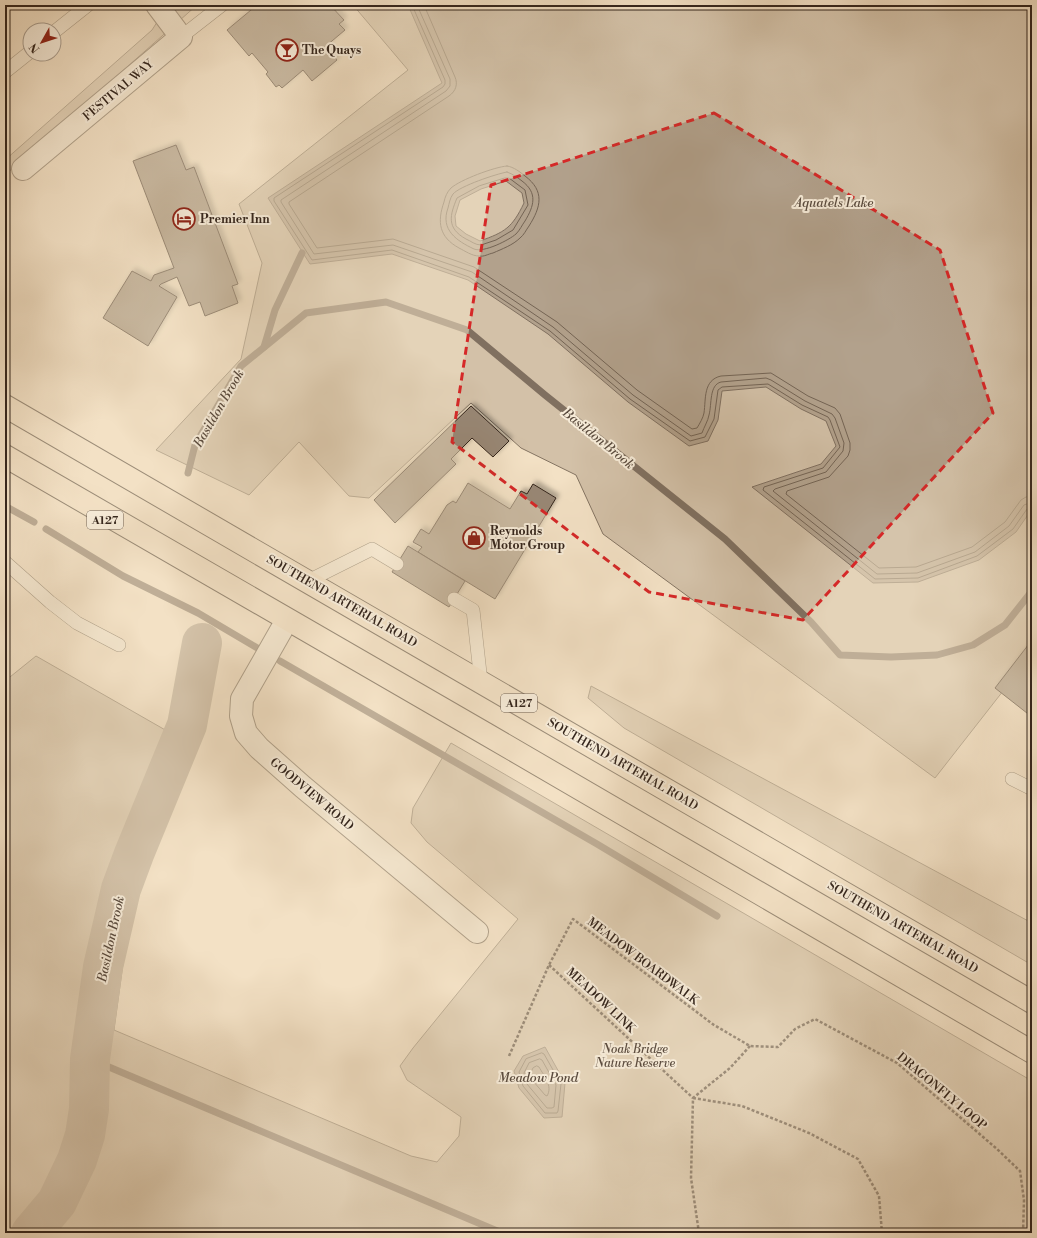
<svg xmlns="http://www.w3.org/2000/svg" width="1037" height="1238" font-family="'Libre Bodoni',serif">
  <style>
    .green { fill: #d3c1a8; stroke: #847462 }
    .water { fill: #b2a18c; stroke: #807060; fill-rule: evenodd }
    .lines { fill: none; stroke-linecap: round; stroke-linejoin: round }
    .shore { stroke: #746454; stroke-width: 1 }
    .stream { stroke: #807060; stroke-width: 7 }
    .river { stroke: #b2a18c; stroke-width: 40 }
    .building { fill: #988774; stroke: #35261d; filter: url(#shadow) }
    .service-casing { stroke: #645547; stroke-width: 14 }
    .minor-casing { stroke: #645547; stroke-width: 24 }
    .trunk-casing { stroke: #35261d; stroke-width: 24 }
    .path { stroke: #35261d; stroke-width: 2.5; stroke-dasharray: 3 2; stroke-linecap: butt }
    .service { stroke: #f7ecd9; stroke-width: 13 }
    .minor { stroke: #f7ecd9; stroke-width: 22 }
    .trunk { stroke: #f3e1c5; stroke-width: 22 }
    .marked { fill: none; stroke: #d62828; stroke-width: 3; stroke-dasharray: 8 5; stroke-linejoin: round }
    .labels { text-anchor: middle; stroke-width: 4; stroke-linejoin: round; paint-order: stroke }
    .shield { fill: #f7ecd9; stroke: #6f6155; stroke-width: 1 }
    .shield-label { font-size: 11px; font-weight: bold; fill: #35261d }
    .poi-label { font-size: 12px; font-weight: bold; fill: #35261d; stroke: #f7ecd9; text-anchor: start }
    .street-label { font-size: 12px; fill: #35261d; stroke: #f7ecd9 }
    .park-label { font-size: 12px; font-style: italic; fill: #5c4d40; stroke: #f7ecd9 }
    .water-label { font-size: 13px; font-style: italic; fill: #5a4b3e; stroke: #f7ecd9 }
  </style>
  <defs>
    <filter id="shadow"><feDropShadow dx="3.5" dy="-3.5" stdDeviation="2" flood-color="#0004"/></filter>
  </defs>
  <rect width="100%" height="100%" fill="#f3e1c5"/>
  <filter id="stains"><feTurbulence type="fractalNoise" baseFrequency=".005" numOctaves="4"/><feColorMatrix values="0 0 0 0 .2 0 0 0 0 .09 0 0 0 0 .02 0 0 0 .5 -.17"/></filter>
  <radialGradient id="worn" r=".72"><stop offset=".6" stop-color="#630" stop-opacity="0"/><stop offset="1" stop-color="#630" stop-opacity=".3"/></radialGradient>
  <g class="green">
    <path d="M168,5H197L5,175V160L152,30Z"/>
    <path d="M353,5H1032V654L935,778L603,534L576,475L521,448L471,403L369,498L349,496L299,442L249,495L156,450L241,359L262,263L239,204L408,70Z"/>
    <path d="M36,656L195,747L134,883L114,1030L411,1156L437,1162L459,1136L461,1117L407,1080L400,1066L413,1048L518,919L427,842L411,823L413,808L451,743L1032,1081V1233H5V681Z"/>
    <path d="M591,686L1032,923V965L624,728L588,698Z"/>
  </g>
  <g class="water">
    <path d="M408,5H1032V509L1016,532L979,560L918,582L873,583L752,487L821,464L836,446L826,421L801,409L766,387L722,391L718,420L708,441L689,446L628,402L548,334L468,280L392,254L310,264L268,198L442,83ZM506,181L522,193L524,203C512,228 505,232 480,241L466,234L456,226L455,216L460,200L481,189Z"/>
    <path d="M545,1047L565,1083L562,1117L544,1118L519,1088L514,1071L523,1056Z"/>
  </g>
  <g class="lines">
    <g class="shore">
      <path d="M412,5L445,80V84L443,87L274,198V201L312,260L392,250L469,277L550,331L630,399L690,441L705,437L714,419L718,390L722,387L768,384L802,405L828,417L830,420L840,447L823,468L764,487L763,490L875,579L918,578L977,556L1013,529L1027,509L1032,507"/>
      <path d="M417,5L450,79V86L446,91L281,200V202L314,254L393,245L472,272L553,327L633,395L691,436L702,433C704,427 708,421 709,415C712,404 709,385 721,382L766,378L771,380L805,401L832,414L835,418L844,443L843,451L826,472L775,489L773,491L877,574L917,573L975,552L1009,526L1024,505L1032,502"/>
      <path d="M424,5L455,77C458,84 456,91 449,96L289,202V204L317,248L393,239L474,267L557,322L637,390L692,429L697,428C700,423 703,418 704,413C706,399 703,380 721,376L771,373L808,396L835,408L840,414L850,443V450L848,456L829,477L787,491L786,494L879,568L916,567L972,547L1005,522L1021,500L1026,497L1032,496"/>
      <path d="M507,166C514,167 520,172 525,176C545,191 541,207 529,226C526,230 524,235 520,238C513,245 502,249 493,253C488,254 484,257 479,256C472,256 465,251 459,248C439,237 437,222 444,202C445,197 447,192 451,188C460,180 494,167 507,166Z"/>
      <path d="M507,172C513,174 518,178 522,181C538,193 534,206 525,221C522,225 520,230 516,234C509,240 484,253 474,249C457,241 440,230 448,208C449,204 450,198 453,194C460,186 496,174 507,172Z"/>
      <path d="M505,178H509L525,190L528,205L513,230L496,240L481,245C475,245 471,241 466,239C446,228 450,215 457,198L479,186Z"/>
      <path d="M542,1053L544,1054L561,1084L558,1111L557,1113H545L523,1086L519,1072L526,1059Z"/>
      <path d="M540,1059L542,1060L556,1085L554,1107L552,1108H547L527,1084L524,1073L529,1063Z"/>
      <path d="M537,1066L539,1067C544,1076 553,1086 547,1096L545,1095L533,1081L531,1072L533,1068Z"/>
    </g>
    <g class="stream">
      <path d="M264,347L275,310L302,253"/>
      <path d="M188,473L195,445L241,366L306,313L386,302L467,330L545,395L725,539L811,622L840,655L891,657L937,655L973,645L1005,625L1032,591"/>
      <path d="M5,506L34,522"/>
      <path d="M46,529L123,576L198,613L259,649"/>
      <path d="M280,661L597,844L717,916"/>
      <path d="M90,1059L502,1233"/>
    </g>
    <path class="river" d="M31,1233L57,1202L77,1160L85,1135L89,1109L90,1059L103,967L121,889L134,854L187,725L202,643"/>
  </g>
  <g class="building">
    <path d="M257,5H330L344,20L339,24L345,30L326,46L337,60L312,81L303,70L282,88L279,85L276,87L266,74L268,72L252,53L249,56L227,30Z"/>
    <path d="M176,145L186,170L194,167L238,284L232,286L238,303L205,316L200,302L189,306L177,277L161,284L159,286L177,297L148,346L103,318L132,271L151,281L154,275L174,268L133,161Z"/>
    <path d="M471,406L509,441L493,457L472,438L451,459L456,464L395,523L374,500Z"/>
    <path d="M468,483L510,509L521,491L527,494L533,484L556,498L495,599L418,552L422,547L413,542L421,529L429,534L447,505L453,501L456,503Z"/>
    <path d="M408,546L465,581L449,607L392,572Z"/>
    <path d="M1032,640V717L995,688Z"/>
  </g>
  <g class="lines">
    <g class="service-casing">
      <g id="service">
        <path d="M54,32L88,5"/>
        <path d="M181,37L222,5"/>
        <path d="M5,72L30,52"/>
        <path d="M5,562L50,602L77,623L119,645"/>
        <path d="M308,581L372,549L397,564"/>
        <path d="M454,599L473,610L481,682"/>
        <path d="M1012,779L1032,789"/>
      </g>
    </g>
    <g class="minor-casing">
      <g id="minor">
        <path d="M23,169L181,37L157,5"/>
        <path d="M287,620L242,699L241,716L246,733L259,748L303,787L477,932"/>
      </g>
    </g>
    <g class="trunk-casing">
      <g id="trunk">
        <path d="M5,406L1032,1002"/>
        <path d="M5,456L486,734L1032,1052"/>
      </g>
    </g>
    <g class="path">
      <path d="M549,965L693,1098"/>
      <path d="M509,1056L549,965L573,919L714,1025L750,1046L778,1047L795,1029L815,1019L897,1063L997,1149L1020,1171L1024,1200L1023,1233"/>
      <path d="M693,1098L742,1106L809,1133L858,1159L879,1196L882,1233"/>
      <path d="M699,1233L691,1178L693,1098L730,1068L750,1046"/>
    </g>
    <use href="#service" class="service"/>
    <use href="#minor" class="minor"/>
    <use href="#trunk" class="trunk"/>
  </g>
  <path d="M0 0H1037V1238H0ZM714,113L940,250L993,413L803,620L649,592L452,442L491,185Z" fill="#f3e1c5" fill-opacity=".55" fill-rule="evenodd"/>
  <path class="marked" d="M714,113L940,250L993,413L803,620L649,592L452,442L491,185Z"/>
  <defs>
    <g id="bar-ring" transform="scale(1.15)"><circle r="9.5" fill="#f7ecd9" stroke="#8f2418" stroke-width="1.5"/><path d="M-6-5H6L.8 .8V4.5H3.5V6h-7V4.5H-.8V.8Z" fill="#8f2418"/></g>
    <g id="hotel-ring" transform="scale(1.15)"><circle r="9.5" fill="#f7ecd9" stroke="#8f2418" stroke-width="1.5"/><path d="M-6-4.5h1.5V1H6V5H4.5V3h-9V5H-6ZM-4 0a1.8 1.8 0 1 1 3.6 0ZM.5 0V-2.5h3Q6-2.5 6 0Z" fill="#8f2418"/></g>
    <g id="shop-ring" transform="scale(1.15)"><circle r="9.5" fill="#f7ecd9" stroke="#8f2418" stroke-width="1.5"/><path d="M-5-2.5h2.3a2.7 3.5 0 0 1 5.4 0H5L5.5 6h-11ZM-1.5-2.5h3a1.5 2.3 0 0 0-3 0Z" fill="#8f2418"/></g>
  </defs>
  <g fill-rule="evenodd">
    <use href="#bar-ring" x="287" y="50"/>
    <use href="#hotel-ring" x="184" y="219"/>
    <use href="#shop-ring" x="474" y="538"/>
  </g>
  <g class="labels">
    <g class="shield">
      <rect x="87" y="511" width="36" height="18" rx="3"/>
      <rect x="501" y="694" width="36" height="18" rx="3"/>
    </g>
    <g class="shield-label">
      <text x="105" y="524">A127</text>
      <text x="519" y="707">A127</text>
    </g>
    <g class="poi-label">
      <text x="302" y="54">The Quays</text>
      <text x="200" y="223">Premier Inn</text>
      <text x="490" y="535">Reynolds<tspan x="490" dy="14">Motor Group</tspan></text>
    </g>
    <g class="street-label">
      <text transform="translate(118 90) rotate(-40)" y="4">FESTIVAL WAY</text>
      <text transform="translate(342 601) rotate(30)" y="4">SOUTHEND ARTERIAL ROAD</text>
      <text transform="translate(623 764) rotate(30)" y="4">SOUTHEND ARTERIAL ROAD</text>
      <text transform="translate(312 794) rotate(40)" y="4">GOODVIEW ROAD</text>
      <text transform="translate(903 927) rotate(30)" y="4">SOUTHEND ARTERIAL ROAD</text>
      <text transform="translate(643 961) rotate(37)" y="4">MEADOW BOARDWALK</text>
      <text transform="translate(601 1000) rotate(43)" y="4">MEADOW LINK</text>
      <text transform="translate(942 1091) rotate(40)" y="4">DRAGONFLY LOOP</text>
    </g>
    <g class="park-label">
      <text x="635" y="1053">Noak Bridge<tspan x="635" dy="14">Nature Reserve</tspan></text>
    </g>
    <g class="water-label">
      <text x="834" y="207">Aquatels Lake</text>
      <text transform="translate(218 408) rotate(-60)" y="5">Basildon Brook</text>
      <text transform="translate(599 438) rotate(39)" y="5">Basildon Brook</text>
      <text transform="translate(110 939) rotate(-78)" y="5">Basildon Brook</text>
      <text x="538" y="1082">Meadow Pond</text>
    </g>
  </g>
  <rect width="1037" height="1238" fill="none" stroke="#f3e1c5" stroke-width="20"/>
  <rect x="6" y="6" width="1025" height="1226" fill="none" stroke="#35261d" stroke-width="2"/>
  <rect x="10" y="10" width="1017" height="1218" fill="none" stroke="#35261d"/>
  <g transform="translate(42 42) rotate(231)"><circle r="19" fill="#f7ecd9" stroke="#a99d8e"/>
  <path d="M0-3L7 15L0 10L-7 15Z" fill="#8f2418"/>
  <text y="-6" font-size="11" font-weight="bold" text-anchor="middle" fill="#35261d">N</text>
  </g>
  <rect width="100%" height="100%" filter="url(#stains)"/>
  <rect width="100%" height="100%" fill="url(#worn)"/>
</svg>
